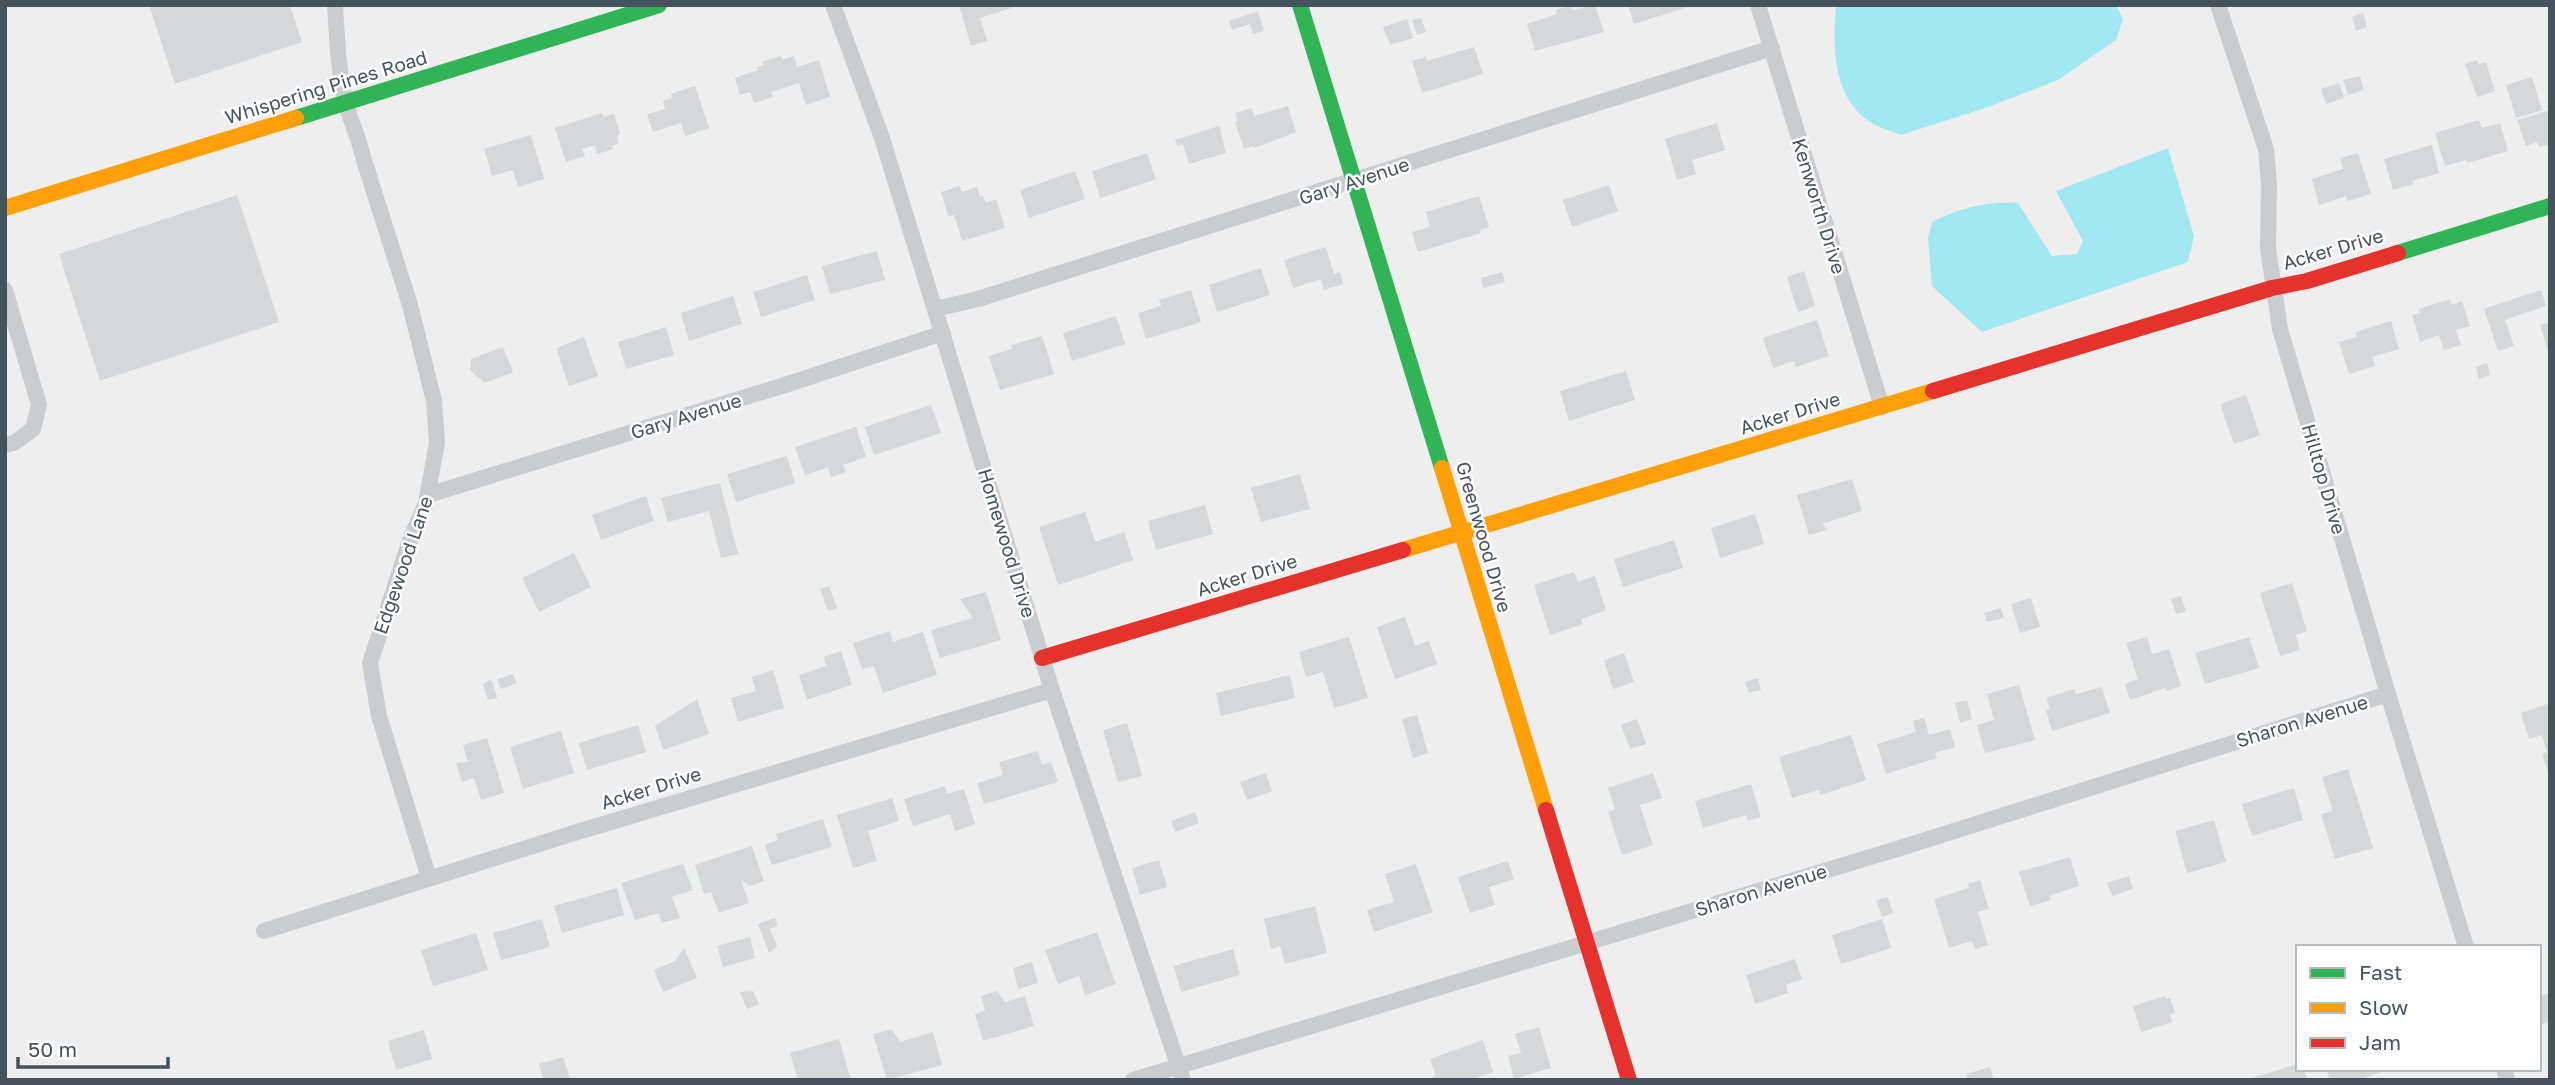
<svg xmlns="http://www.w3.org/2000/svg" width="2555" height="1085" font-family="'Golos Text',sans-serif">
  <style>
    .water { fill: #a1e8f2 }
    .building { fill: #d6d7d8 }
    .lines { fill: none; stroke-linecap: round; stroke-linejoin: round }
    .street { stroke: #cacdcf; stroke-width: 16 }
    .fast { stroke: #30b455; stroke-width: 16 }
    .slow { stroke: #ff9f0a; stroke-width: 16 }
    .jam { stroke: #e5322d; stroke-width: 16 }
    .labels { text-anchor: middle; stroke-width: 5; stroke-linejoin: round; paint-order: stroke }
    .street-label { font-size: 19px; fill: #44535c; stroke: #fff }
  </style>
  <rect width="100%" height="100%" fill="#efeeee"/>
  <g class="water">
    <path d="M1836,5H2116L2123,19L2116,40L2058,80L1988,107L1901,135C1892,131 1879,128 1870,122C1832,97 1833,46 1836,5Z"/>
    <path d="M2168,148L2194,236L2188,262L1982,332L1932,286L1928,238L1932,222C1959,208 1987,201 2018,203L2052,256L2077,254L2083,241L2056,191Z"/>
  </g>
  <g class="building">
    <path d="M149,5H290L302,42L175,84Z"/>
    <path d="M959,5H1018V6L980,18L987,41L971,46Z"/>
    <path d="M1570,5L1573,10L1595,5L1604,32L1535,51L1527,24L1557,14L1556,10Z"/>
    <path d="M1628,5H1691V6L1634,24Z"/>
    <path d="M1258,11L1264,31L1253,34L1250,24L1232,30L1229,21Z"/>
    <path d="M2363,13L2367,27L2356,31L2352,17Z"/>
    <path d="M1421,18L1426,32L1417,35L1412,20Z"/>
    <path d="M1407,19L1413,38L1390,45L1383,27Z"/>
    <path d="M1474,47L1483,74L1422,93L1412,61L1426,57L1427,61Z"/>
    <path d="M781,56L782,60L794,56L797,67L819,60L830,97L806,105L799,83L771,92L773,97L754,103L750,92L740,95L735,78L758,70L757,67L763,65L762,62Z"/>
    <path d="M2477,60L2479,64L2486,62L2495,91L2477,97L2465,64Z"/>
    <path d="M2360,76L2364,90L2348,95L2343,80Z"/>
    <path d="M2532,77L2542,110L2516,118L2506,85Z"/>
    <path d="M2339,83L2344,98L2326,104L2321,89Z"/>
    <path d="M695,86L709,128L685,136L681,123L653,132L647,114L665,109L663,101L672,98L671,94Z"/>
    <path d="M1288,106L1296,132L1254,148L1253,146L1244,149L1235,122L1238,121L1235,113L1252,108L1254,116Z"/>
    <path d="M2550,110V144L2539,147L2537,142L2526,146L2517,120Z"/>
    <path d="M602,113L604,117L614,114L620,134L617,136L619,143L612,146L613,149L597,154L595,145L582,149L585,156L566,162L555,128Z"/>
    <path d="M2479,120L2482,128L2500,123L2508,151L2467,163L2466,160L2445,166L2435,133Z"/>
    <path d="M1717,123L1725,150L1692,160L1696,174L1677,180L1665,139Z"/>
    <path d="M1219,126L1226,153L1189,164L1183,144L1177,146L1175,140Z"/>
    <path d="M531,135L544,179L518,187L513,170L492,176L484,149Z"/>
    <path d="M2432,145L2439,173L2412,181L2413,184L2393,190L2384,159Z"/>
    <path d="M1147,153L1156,179L1100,198L1092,171Z"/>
    <path d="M2358,153L2371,194L2348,201L2346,196L2319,205L2312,179L2343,169L2340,158Z"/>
    <path d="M1075,171L1085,199L1029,218L1020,190Z"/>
    <path d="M1609,185L1618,211L1572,227L1563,200Z"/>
    <path d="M960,186L962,192L977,187L980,197L983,196L986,203L996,199L1005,228L962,241L954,215L948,216L941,192Z"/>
    <path d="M237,195L279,322L100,381L59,254Z"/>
    <path d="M1479,196L1489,227L1480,230L1481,233L1418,252L1412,232L1430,227L1426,212Z"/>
    <path d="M1326,247L1334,274L1340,272L1343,284L1324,290L1321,279L1293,288L1284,260Z"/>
    <path d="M877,251L885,280L830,294L822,266Z"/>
    <path d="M1261,268L1270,295L1217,312L1209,285Z"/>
    <path d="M1804,271L1815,306L1798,312L1787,277Z"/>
    <path d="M1502,272L1505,282L1483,288L1481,278Z"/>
    <path d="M807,275L815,300L761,317L753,292Z"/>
    <path d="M1191,290L1201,322L1146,339L1138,313L1161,306L1159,300Z"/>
    <path d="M2541,290L2546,306L2505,320L2514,346L2498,351L2484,309Z"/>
    <path d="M733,296L742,324L689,341L681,313Z"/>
    <path d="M2450,299L2452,305L2462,301L2470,326L2456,330L2461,345L2444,350L2439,335L2420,342L2412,315L2420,313L2419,309Z"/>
    <path d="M1116,316L1125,344L1072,361L1063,333Z"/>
    <path d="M1817,320L1829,356L1796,367L1794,361L1773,368L1763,338Z"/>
    <path d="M2391,321L2399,349L2372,357L2375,366L2349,374L2339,342L2357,337L2356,332Z"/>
    <path d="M2550,322V348L2547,349L2540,325Z"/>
    <path d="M666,327L674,355L626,369L618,342Z"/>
    <path d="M1042,336L1054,374L1000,390L989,356L1012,349L1011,345Z"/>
    <path d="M584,337L598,376L569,386L556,348Z"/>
    <path d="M503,347L513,372L485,383L470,370L471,359Z"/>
    <path d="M2487,363L2490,375L2479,379L2476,367Z"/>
    <path d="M1626,371L1635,400L1569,421L1560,391Z"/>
    <path d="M2246,395L2260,435L2234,444L2220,404Z"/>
    <path d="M931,405L941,433L874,455L865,427Z"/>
    <path d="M856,427L866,457L843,465L846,472L831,477L828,467L805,475L795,447Z"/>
    <path d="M787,456L795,483L736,502L727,474Z"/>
    <path d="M1300,474L1310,509L1261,522L1251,488Z"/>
    <path d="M1852,479L1862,511L1822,524L1827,530L1809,535L1797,495Z"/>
    <path d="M720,483L738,554L721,558L709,511L668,522L661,498Z"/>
    <path d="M646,496L654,521L601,540L592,515Z"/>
    <path d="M1205,505L1213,534L1156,550L1148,521Z"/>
    <path d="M1085,512L1095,542L1124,532L1133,560L1058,585L1039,527Z"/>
    <path d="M1755,514L1764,544L1720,558L1711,528Z"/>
    <path d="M1674,540L1683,568L1623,587L1614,559Z"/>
    <path d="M574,553L591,587L539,612L522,578Z"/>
    <path d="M1574,572L1578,582L1595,576L1606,610L1581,619L1583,624L1550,635L1534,585Z"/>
    <path d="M2292,583L2307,631L2296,635L2300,650L2280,656L2260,593Z"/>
    <path d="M829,586L837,608L828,611L820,589Z"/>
    <path d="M986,592L1001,640L940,658L931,630L973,618L960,599Z"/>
    <path d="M2181,596L2186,611L2176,614L2171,599Z"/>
    <path d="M2031,598L2040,627L2020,633L2011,604Z"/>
    <path d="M2001,608L2004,618L1987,622L1984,613Z"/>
    <path d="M1405,617L1415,646L1429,641L1437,664L1395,679L1377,627Z"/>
    <path d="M890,631L893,642L923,632L937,675L883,693L874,666L862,669L853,643Z"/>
    <path d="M1349,637L1368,698L1334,708L1323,672L1306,677L1299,652Z"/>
    <path d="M2147,637L2152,654L2169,649L2181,686L2166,691L2165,688L2130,700L2125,684L2138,679L2126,643Z"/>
    <path d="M2249,637L2259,668L2205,684L2195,653Z"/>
    <path d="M841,651L852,685L807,700L799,675L826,666L824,657Z"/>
    <path d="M1624,653L1634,682L1613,689L1604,660Z"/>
    <path d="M773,670L784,708L738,722L731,698L756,691L752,677Z"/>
    <path d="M513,674L517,683L501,689L497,679Z"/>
    <path d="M1290,675L1295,698L1221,716L1216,693Z"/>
    <path d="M1758,678L1761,690L1749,693L1745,682Z"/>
    <path d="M489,680L492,681L497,698L488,700L483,684Z"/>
    <path d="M2019,685L2035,740L1985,753L1977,725L1994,720L1987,694Z"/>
    <path d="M2102,687L2110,713L2052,731L2046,710L2050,709L2046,698L2074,689L2076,694Z"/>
    <path d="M697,699L709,734L663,750L655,726Z"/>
    <path d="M1967,700L1972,719L1960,723L1955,703Z"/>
    <path d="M2550,703V775H2549L2542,754L2547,752L2542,735L2529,739L2521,713Z"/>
    <path d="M1417,715L1428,753L1413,758L1402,719Z"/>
    <path d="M1924,718L1929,735L1950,729L1955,747L1935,753L1937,758L1886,774L1877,744L1916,732L1913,721Z"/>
    <path d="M1637,719L1646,744L1630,749L1621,725Z"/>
    <path d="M1127,723L1142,776L1118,782L1103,730Z"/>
    <path d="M638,725L646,752L587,770L579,743Z"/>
    <path d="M561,731L574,773L523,789L510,747Z"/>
    <path d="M1851,735L1866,780L1820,795L1819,790L1792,798L1779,757Z"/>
    <path d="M487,738L504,793L481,800L474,778L462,782L456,763L468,762L463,745Z"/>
    <path d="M1038,751L1042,765L1051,762L1058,782L984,804L977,783L1003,775L999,762Z"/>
    <path d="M2348,769L2373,848L2335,859L2321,814L2333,811L2322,777Z"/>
    <path d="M1266,773L1272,791L1247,800L1240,782Z"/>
    <path d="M1653,773L1662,798L1640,805L1653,845L1622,855L1608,812L1615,809L1608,788Z"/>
    <path d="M1751,784L1761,817L1748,821L1746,815L1703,828L1695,801Z"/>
    <path d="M945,786L947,794L964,789L975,824L955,831L950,814L913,826L904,799Z"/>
    <path d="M2294,788L2303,820L2252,836L2242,804Z"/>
    <path d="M892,798L899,821L868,831L877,861L853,868L837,815Z"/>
    <path d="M1195,812L1199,823L1175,832L1171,821Z"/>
    <path d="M823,819L832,847L772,865L765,845L778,840L776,834Z"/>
    <path d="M2214,820L2226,862L2187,873L2175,831Z"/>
    <path d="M752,846L764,881L750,886L741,880L749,903L719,913L711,892L704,894L695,865Z"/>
    <path d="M2070,857L2079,886L2049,896L2051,900L2030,906L2019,872Z"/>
    <path d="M1159,860L1167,887L1140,895L1132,868Z"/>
    <path d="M1508,861L1514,879L1489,887L1495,905L1470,913L1458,877Z"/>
    <path d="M683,864L693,890L672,897L680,918L662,923L659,913L635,920L621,883Z"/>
    <path d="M1416,864L1433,912L1374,932L1367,910L1394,902L1385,874Z"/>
    <path d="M2129,876L2133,889L2112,896L2107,883Z"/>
    <path d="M1980,880L1989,909L1978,912L1988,945L1975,949L1972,941L1949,948L1934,899L1969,888L1968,884Z"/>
    <path d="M617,888L624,915L562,933L554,906Z"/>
    <path d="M1888,897L1893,913L1882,917L1876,900Z"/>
    <path d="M1315,906L1327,953L1285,964L1280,946L1271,949L1264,919Z"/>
    <path d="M775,918L778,926L770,929L777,946L769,953L758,924Z"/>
    <path d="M542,919L550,947L501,960L493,933Z"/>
    <path d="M1882,919L1891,948L1841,964L1832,935Z"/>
    <path d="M1097,932L1116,984L1085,995L1079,976L1058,984L1045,950Z"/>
    <path d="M476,933L488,970L433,986L421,950Z"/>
    <path d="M750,937L755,958L723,967L717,946Z"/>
    <path d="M684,948L697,978L663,992L654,970L675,961Z"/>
    <path d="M1233,949L1240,975L1181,992L1174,966Z"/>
    <path d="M1795,959L1802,979L1786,985L1788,993L1755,1004L1746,975Z"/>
    <path d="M1032,962L1038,983L1018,989L1013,968Z"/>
    <path d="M753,991L759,1004L747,1009L740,992Z"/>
    <path d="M997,991L1005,1002L1025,996L1034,1026L983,1041L975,1014L985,1011L981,996Z"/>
    <path d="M2550,993V1022L2539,1025V996Z"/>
    <path d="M2165,996L2166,999L2170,998L2175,1013L2170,1014L2172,1022L2141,1032L2133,1006Z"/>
    <path d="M1539,1027L1551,1068L1514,1079L1508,1056L1521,1053L1515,1034Z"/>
    <path d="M892,1029L900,1042L933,1032L942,1065L887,1080L873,1034Z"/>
    <path d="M424,1030L432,1059L396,1070L388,1041Z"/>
    <path d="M839,1039L851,1080H798L790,1053Z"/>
    <path d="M1483,1040L1493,1072L1470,1080H1426L1436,1076L1430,1059Z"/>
    <path d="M563,1057L570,1079L543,1080L539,1064Z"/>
    <path d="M2298,1064V1069H2304L2307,1080H2245Z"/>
    <path d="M1990,1067L1994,1080H1968L1966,1074Z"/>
    <path d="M2326,1069H2380L2381,1072L2359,1080H2330Z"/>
  </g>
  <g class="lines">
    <g class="street">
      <path d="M335,5C337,37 338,68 345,99C349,119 359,137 363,157L410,305L434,401L437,443L426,503L410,540L370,663L379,716L429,878"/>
      <path d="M833,5L882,138L1052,690L1183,1080"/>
      <path d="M1758,5L1882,407"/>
      <path d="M2218,5L2266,149L2269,184L2268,249L2280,329L2388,694L2466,947"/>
      <path d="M5,290L39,405L33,429L14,443L5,445"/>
      <path d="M935,309L978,299L1772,48"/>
      <path d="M428,495L785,385L943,333"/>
      <path d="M264,931L574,833L1052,690"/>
      <path d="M2504,1069L2507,1080"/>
      <path d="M1133,1080L1897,849L2388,694"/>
    </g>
    <g class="fast">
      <path d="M1300,5L1442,468"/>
      <path d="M296,118L659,5"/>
      <path d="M2398,253L2550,206"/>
    </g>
    <g class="slow">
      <path d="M5,208L296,118"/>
      <path d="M1442,468L1546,810"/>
      <path d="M1403,550L1933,391"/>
    </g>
    <g class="jam">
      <path d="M1933,391L2272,288L2307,281L2398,253"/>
      <path d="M1042,658L1403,550"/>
      <path d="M1546,810L1629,1080"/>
    </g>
  </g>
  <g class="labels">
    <g class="street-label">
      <text transform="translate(326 87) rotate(-17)" y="7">Whispering Pines Road</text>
      <text transform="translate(1354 181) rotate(-18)" y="7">Gary Avenue</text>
      <text transform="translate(1819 206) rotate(73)" y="7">Kenworth Drive</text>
      <text transform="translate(2333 249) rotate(-16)" y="7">Acker Drive</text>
      <text transform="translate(1790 413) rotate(-17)" y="7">Acker Drive</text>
      <text transform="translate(686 416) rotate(-17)" y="7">Gary Avenue</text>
      <text transform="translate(2324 479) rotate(74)" y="7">Hilltop Drive</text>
      <text transform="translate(1484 537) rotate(74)" y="7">Greenwood Drive</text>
      <text transform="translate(1007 543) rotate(73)" y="7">Homewood Drive</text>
      <text transform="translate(403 565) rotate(-71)" y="7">Edgewood Lane</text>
      <text transform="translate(1247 575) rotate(-17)" y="7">Acker Drive</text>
      <text transform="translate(2302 721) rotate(-17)" y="7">Sharon Avenue</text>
      <text transform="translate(651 788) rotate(-17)" y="7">Acker Drive</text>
      <text transform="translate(1761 890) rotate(-17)" y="7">Sharon Avenue</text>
    </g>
  </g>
  <rect width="2555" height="1085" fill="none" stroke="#44535c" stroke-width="14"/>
  <rect x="2296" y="945" width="245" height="126" fill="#ffffff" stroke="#b4babe" stroke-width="2"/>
  <rect x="2310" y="968" width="35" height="10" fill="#30b455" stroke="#b4babe" stroke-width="2"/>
  <text x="2359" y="980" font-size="21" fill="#44535c">Fast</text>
  <rect x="2310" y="1003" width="35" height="10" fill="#ff9f0a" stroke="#b4babe" stroke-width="2"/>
  <text x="2359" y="1015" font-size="21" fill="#44535c">Slow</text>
  <rect x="2310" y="1038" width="35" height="10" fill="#e5322d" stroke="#b4babe" stroke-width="2"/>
  <text x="2359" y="1050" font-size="21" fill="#44535c">Jam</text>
  <path d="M18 1057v10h150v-10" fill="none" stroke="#44535c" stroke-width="3.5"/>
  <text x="28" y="1057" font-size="21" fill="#44535c" stroke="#ffffff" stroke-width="5" paint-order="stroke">50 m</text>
</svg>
